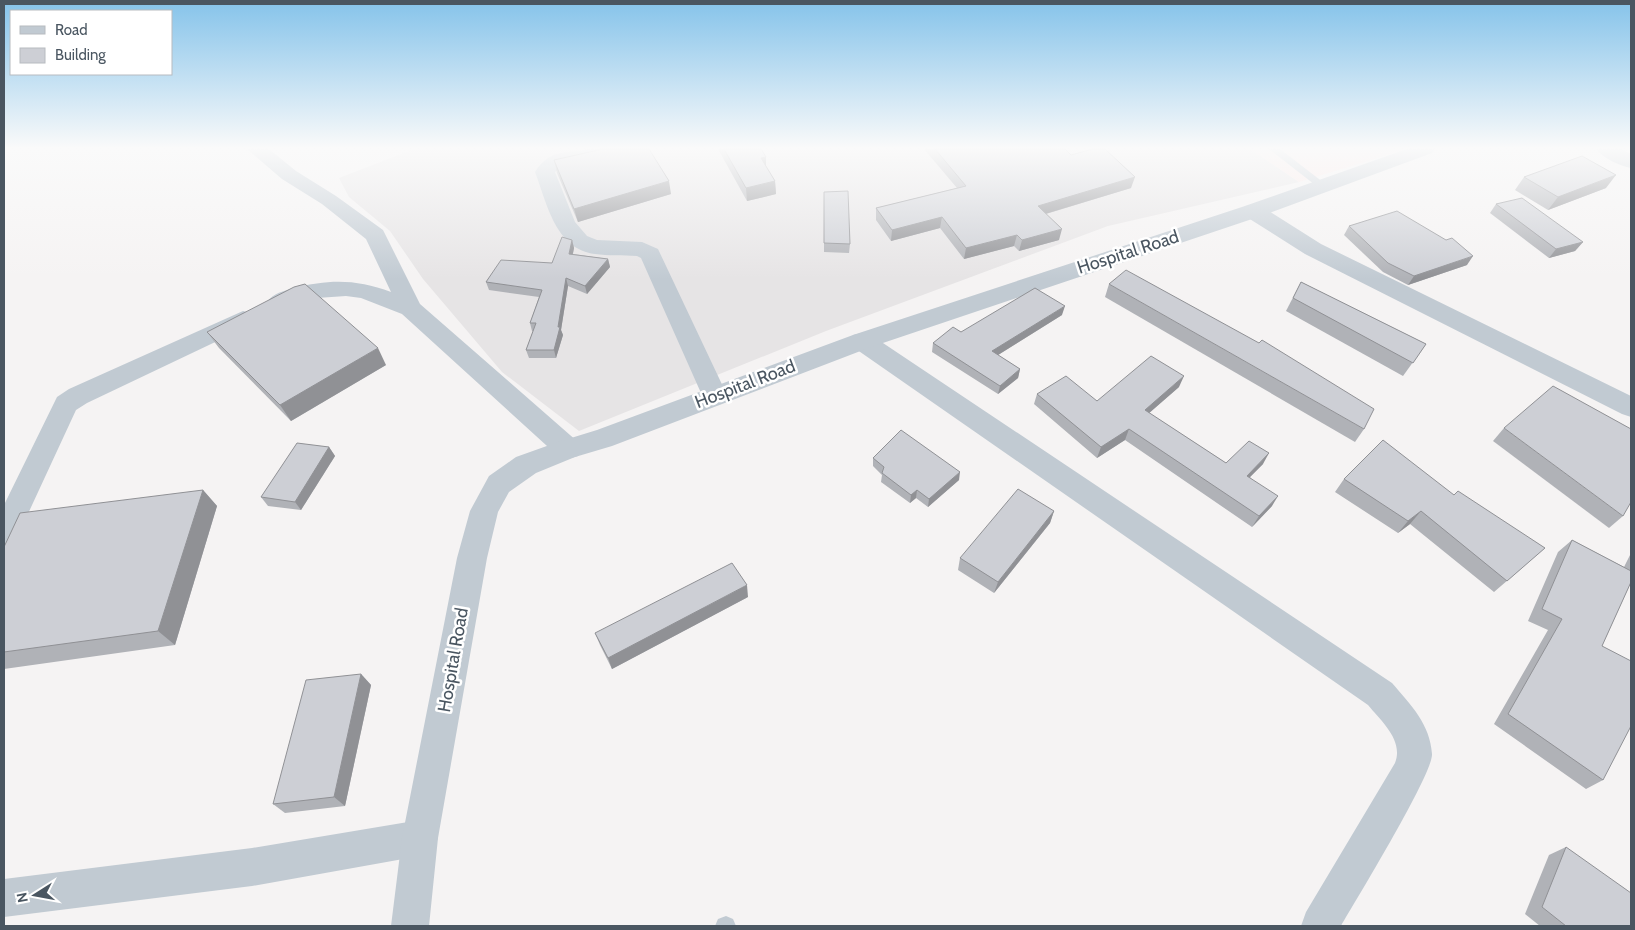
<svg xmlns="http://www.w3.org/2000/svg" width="1635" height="930" font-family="Cabin,sans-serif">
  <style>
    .education { fill: #e6e4e5 }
    .medical { fill: #fce8e6 }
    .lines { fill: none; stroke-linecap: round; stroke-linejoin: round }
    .service { fill: #c1cad2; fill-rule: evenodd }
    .minor { fill: #c1cad2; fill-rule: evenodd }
    .tertiary { fill: #c1cad2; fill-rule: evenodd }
    .wall { fill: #b0b2b7 }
    .shaded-wall { fill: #909195 }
    .building { fill: #cdcfd5; stroke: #909195 }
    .labels { text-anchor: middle; stroke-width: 5; stroke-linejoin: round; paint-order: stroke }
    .street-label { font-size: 18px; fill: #4a5661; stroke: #fff }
  </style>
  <rect width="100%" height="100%" fill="#f5f3f3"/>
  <path class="education" d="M414,149H1250L1299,182L1108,226L826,331L579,431L502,372L423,279L390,231L349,197L339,178Z"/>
  <path class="medical" d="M1250,149H1407L1299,182Z"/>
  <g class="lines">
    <g class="service">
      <path d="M1269,149H1280L1328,186L1323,189L1319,188Z"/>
      <path d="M726,916L733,919L736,926H715L718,919Z"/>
    </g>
    <g class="minor">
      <path d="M247,149H269L296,171L336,196L383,230L420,304L578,442L582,449L578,456L568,459L558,456L402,314L361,298L346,296L317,298L279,310L271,308L267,302C273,293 284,291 294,288C329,279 357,279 391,292L366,239L322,204L282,179Z"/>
      <path d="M588,149H623L620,153L563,165L555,172L575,222L587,236L597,240L642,242L658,249L727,395L723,402L714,404L705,402L641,258L637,256C623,255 608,256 595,254C555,249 547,203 535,172C551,148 563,155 588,149Z"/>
      <path d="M1596,149H1621L1631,154V168C1620,166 1603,158 1596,149Z"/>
      <path d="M1253,205L1261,206L1321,244L1631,396V417L1622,414L1305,254L1245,216L1242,211L1245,206Z"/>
      <path d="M243,311L251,313L255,319L251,325L87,403L76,410L14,544L4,547V505L57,397L69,389Z"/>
      <path d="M862,333L871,335L1392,683C1411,705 1430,724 1432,754C1433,774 1356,900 1341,926H1301L1306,912L1395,763C1404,740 1381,721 1368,705L853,347L850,341L853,335Z"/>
      <path d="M420,820L433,825L438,838L433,851L420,856L252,886L4,917V879L252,848Z"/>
    </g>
    <path class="tertiary" d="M1407,149H1435L1432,153L1261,216L871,347L612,446L575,457L536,473L509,492L498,512L487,558L438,838L429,926H391L402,838L457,558L470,511L489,476L516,457L558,442L597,430L853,335L1245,206Z"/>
  </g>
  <g class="wall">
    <path d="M718,149H761L766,157V166L775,181L776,194L747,201Z"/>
    <path d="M924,149H1065L1071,155L1131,188L1046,214L1059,240L1019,251L1014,246L964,259L940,228L891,241L876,220V208L957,188Z"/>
    <path d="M554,160L671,194L578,222L557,173Z"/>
    <path d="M1524,177L1606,188L1548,210L1515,190Z"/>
    <path d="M824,192L850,244L849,253L824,252Z"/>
    <path d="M1496,204L1583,242L1575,251L1549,258L1490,213Z"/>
    <path d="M1349,226L1467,265L1408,285L1383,272L1344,235Z"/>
    <path d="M572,240L574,248L573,254L608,259L610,267L587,294L568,286L561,330L563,335L556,358H529L526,350L533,331H532L530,323L539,297L489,290L486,282L552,263Z"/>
    <path d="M1301,282L1426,344L1403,376L1286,311Z"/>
    <path d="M1109,284L1364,429L1355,442L1105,297Z"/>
    <path d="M1062,315L998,355L1020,369L1018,378L998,394L932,352L933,343L961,332Z"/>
    <path d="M207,332L386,365L291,421L219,348Z"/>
    <path d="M1179,387L1149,413L1226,463L1263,464L1250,477L1272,506L1252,527L1125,440L1097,458L1034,404L1037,394L1097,401Z"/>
    <path d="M1504,428L1623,516L1609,528L1493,441Z"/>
    <path d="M329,447L335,456L301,510L268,506L261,497Z"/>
    <path d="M873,458L959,480L928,507L916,498L910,503L881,482L882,475L873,466Z"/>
    <path d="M1344,479L1454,495L1545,548L1494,592L1410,524L1398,533L1335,492Z"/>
    <path d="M203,490L217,506L175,645L4,669V547Z"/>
    <path d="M1054,511L1050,523L994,593L958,570L960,558Z"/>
    <path d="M1572,540L1624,567L1631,553V582L1602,646L1603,780L1586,789L1494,724L1548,630L1528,621L1558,552Z"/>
    <path d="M748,597L612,669L600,645L595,633Z"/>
    <path d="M361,674L371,685L345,806L285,813L273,804Z"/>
    <path d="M1566,847L1631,926H1540L1525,914L1549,855Z"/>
  </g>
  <g class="shaded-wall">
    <path d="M766,157V170L761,158Z"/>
    <path d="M1616,175L1606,188L1548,210L1558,197Z"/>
    <path d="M1135,177L1131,188L1035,217L1038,206Z"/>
    <path d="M669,181L671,194L578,222L574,209Z"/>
    <path d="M775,181L776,194L747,201L746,188Z"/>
    <path d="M942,217L940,228L891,241L892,230Z"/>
    <path d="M1062,229L1059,240L1019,251L1022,240Z"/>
    <path d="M1017,235L1014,246L964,259L966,248Z"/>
    <path d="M572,240L574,248L571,262L569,254Z"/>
    <path d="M1583,242L1575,251L1549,258L1556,249Z"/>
    <path d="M1473,256L1467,265L1408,285L1414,276Z"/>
    <path d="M608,259L610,267L587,294L585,286Z"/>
    <path d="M566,278L568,286L561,330L563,335L556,358L554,350Z"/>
    <path d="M1065,306L1062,315L990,360L992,351Z"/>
    <path d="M378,348L386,365L291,421L280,405Z"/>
    <path d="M1020,369L1018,378L998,394L1000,386Z"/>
    <path d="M1184,376L1179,387L1140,421L1145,410Z"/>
    <path d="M1129,429L1125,440L1097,458L1101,447Z"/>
    <path d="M329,447L335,456L301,510L295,502Z"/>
    <path d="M1269,453L1263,464L1241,486L1247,476Z"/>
    <path d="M960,472L959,480L928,507L929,499Z"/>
    <path d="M203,490L217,506L175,645L158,631Z"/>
    <path d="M917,490L916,498L910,503L911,495Z"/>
    <path d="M1278,496L1272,506L1252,527L1259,516Z"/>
    <path d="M1054,511L1050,523L994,593L998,582Z"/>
    <path d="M1421,511L1410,524L1398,533L1408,521Z"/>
    <path d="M747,585L748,597L612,669L608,658Z"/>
    <path d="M361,674L371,685L345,806L334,797Z"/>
  </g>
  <g class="building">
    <path d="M603,149H649L669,181L574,209L554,160Z"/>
    <path d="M724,149H761L766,157L761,158L775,181L746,188Z"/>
    <path d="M935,149H1065L1071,155L1093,149H1105L1135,177L1038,206L1062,229L1022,240L1017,235L966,248L942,217L892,230L876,208L966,186Z"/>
    <path d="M1582,156L1616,175L1558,197L1524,177Z"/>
    <path d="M848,191L850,244L824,243V192Z"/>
    <path d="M1522,198L1583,242L1556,249L1496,204Z"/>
    <path d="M1397,211L1446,240L1452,238L1473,256L1414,276L1388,263L1349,226Z"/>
    <path d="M562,237L572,240L569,254L608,259L585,286L566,278L558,327H560L554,350H526L536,323H530L542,290L486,282L501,260L552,263Z"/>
    <path d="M1126,270L1259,343L1262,340L1374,409L1364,429L1109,284Z"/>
    <path d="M1301,282L1426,344L1413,363L1293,298Z"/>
    <path d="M305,284L378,348L280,405L207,332L294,287Z"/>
    <path d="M1035,288L1065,306L992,351L1020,369L1000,386L933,343L953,327L961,332Z"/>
    <path d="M1151,356L1184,376L1145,410L1226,463L1249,441L1269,453L1247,476L1278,496L1259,516L1129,429L1101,447L1037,394L1066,376L1097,401Z"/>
    <path d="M1553,386L1631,429V502L1623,516L1504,428Z"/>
    <path d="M901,430L960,472L929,499L917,490L911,495L882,473L884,467L873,458Z"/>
    <path d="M1383,440L1454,495L1458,491L1545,548L1507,581L1421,511L1408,521L1344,479Z"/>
    <path d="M297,443L329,447L295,502L261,497Z"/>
    <path d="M1018,489L1054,511L998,582L960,558Z"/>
    <path d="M203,490L158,631L4,652V547L20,513Z"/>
    <path d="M1572,540L1631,571V582L1602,646L1631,661V726L1603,780L1508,714L1562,619L1542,609Z"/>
    <path d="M732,563L747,585L608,658L595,633Z"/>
    <path d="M361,674L334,797L273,804L306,680Z"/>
    <path d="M1566,847L1631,893V926H1566L1542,907Z"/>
  </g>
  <linearGradient id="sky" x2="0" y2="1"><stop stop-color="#85c3ea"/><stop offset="0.53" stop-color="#fafafa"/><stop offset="1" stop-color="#fafafa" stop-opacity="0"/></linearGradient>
  <rect width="1635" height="279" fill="url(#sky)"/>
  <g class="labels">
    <g class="street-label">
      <text transform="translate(1128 252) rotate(-18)" y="6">Hospital Road</text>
      <text transform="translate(745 384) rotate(-21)" y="6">Hospital Road</text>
      <text transform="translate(453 660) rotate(-80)" y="6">Hospital Road</text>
    </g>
  </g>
  <rect width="1635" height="930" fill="none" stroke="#4a5661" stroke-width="10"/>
  <rect x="10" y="10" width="162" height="65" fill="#ffffff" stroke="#b7bbc0"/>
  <rect x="20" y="26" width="25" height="8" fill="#c1cad2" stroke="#b7bbc0"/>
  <text x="55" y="35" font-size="15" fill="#4a5661">Road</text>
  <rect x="20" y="48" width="25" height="15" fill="#cdcfd5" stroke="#b7bbc0"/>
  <text x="55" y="60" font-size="15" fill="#4a5661">Building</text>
  <g transform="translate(35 895) rotate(259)" stroke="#ffffff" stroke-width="4" paint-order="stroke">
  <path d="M0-4L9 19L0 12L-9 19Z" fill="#4a5661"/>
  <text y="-8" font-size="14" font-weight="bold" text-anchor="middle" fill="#4a5661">N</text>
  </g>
</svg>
